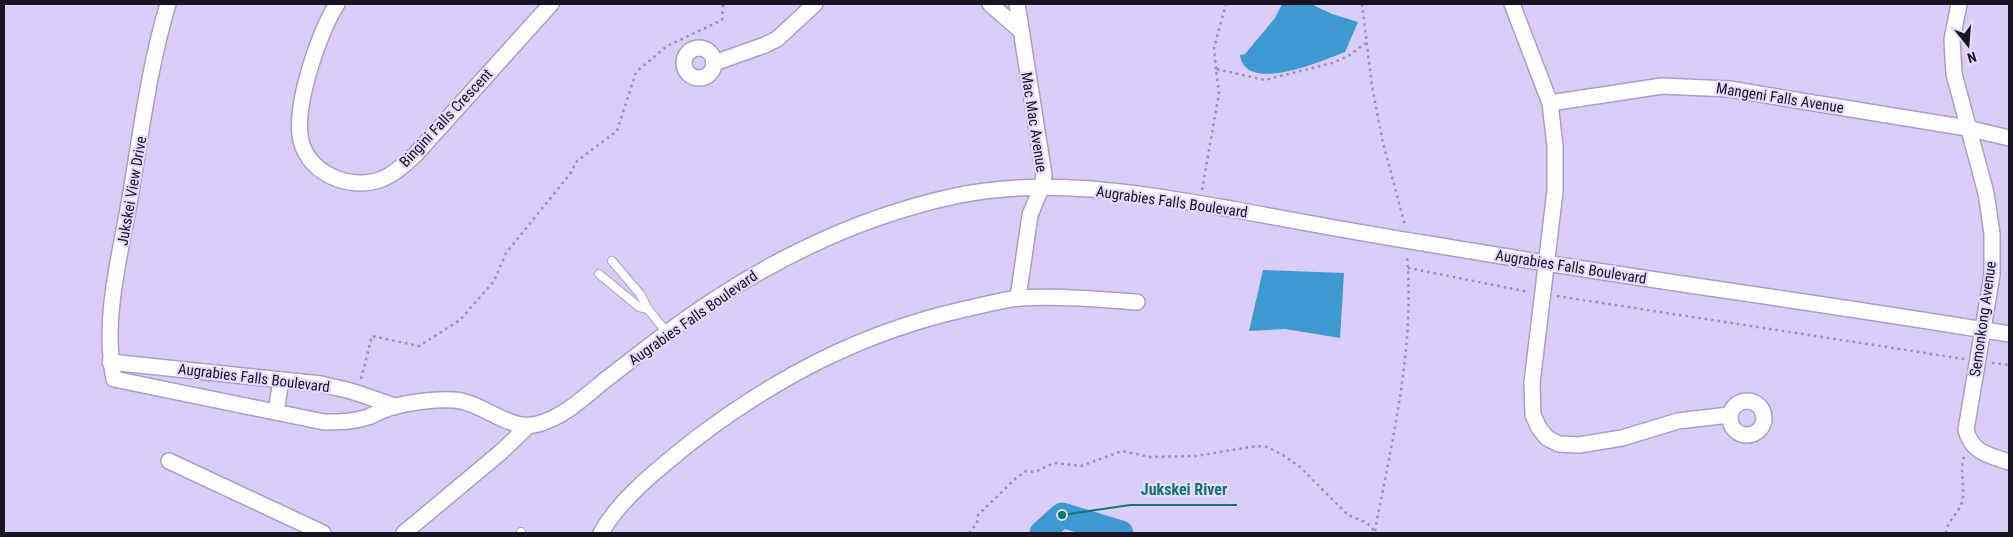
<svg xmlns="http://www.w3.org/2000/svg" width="2013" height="537" font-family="'Roboto Condensed',sans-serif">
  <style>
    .water { fill: #3e99d1 }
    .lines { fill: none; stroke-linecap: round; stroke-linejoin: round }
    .river { stroke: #3e99d1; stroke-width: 25 }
    .service-casing { stroke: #aa9ec7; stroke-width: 10 }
    .minor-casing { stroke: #aa9ec7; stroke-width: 18 }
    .path { stroke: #9a8fb1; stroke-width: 2.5; stroke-dasharray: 2.5 4; stroke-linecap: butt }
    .service { stroke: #fff; stroke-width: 8 }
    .minor { stroke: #fff; stroke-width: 15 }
    .labels { text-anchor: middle; stroke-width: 4.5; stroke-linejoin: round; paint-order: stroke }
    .street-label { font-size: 15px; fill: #191423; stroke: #e6dbfe }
    .leader { fill: none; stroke: #0f766e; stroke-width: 2 }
    .callout-dot { fill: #0f766e; stroke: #e6dbfe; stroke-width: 2 }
    .callout-label { font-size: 16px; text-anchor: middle; font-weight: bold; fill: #0f766e; stroke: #e6dbfe; stroke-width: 4.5; stroke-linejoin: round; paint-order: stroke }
  </style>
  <rect width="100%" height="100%" fill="#dacdf8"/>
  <g class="water">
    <path d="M1282,4H1311L1332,14L1358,22L1345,52C1324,60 1245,95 1240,55L1245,54L1275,18Z"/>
    <path d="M1263,270L1344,273L1340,338L1285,329L1249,331Z"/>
  </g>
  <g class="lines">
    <path class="river" d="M1042,533L1062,515L1121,533"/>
    <g class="service-casing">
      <g id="service">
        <path d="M612,261L640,294L648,309L667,333"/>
        <path d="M599,274L639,307L648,309"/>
        <path d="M521,532V533"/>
      </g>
    </g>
    <g class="minor-casing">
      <g id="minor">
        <path d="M168,4C149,67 141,133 130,198C120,257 102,319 114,379L324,422C339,422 353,422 368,417C376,414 384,409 393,407C410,402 436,399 454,400C483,402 509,432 538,424C564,417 583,398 604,381C625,365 646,348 668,332C754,268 849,219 955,196C1048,176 1144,194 1237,210C1301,222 1365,234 1429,244C1622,277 1816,302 2009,334"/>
        <path d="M337,4C319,33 296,100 300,135C304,172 349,192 382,179C395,174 406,163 416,154L551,4"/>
        <path d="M990,4L1020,30"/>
        <path d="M1017,4L1044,175L1042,186L1030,215L1018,298"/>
        <path d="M1512,4L1550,103L1555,146V191L1532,383L1533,415L1539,428L1547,438L1559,444L1579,445L1622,438L1678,421L1729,415"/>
        <path d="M1959,4L1952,40L1954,74L1986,193L1992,234V275L1966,430C1972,453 1989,455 2009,462"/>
        <circle cx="699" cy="63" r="15"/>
        <path d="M714,63L765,45L777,39L815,4"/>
        <path d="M1550,103L1662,86L1729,89L1967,128L2009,138"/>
        <path d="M110,362L321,384L351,391L395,406"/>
        <circle cx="1747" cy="418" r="17"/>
        <path d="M276,412L281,380"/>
        <path d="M169,461L323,533"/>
        <path d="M404,533L501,452L528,426"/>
        <path d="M601,533C620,498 663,465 694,440C775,378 861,333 961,310C980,306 1000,300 1020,298C1059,296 1098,299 1137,302"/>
      </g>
    </g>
    <g class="path">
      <path d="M1362,4L1372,86L1383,143L1405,225"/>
      <path d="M1216,69L1214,48L1226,4"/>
      <path d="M1202,190L1219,93L1216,69L1265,80L1332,63L1348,56L1366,43"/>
      <path d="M1408,268L1529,292"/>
      <path d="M1557,296L1964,359"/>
      <path d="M1992,363L2009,365"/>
      <path d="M361,379L372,336L419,346L460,320L494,281L506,253L570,174L577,161L617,131L636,72L667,46L722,20L723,4"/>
      <path d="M1375,531C1392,440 1415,349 1407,256"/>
      <path d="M969,533L977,523L978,515L1016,478L1026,471L1035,472L1054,463L1081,466L1122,451L1150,457L1196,456L1256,446L1267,447L1283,455L1300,467L1348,515L1367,523L1376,533"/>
      <path d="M1946,533C1947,521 1959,513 1962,502C1966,487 1958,468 1965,455"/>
    </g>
    <use href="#service" class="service"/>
    <use href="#minor" class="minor"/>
  </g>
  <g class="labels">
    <g class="street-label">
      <text transform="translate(1780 98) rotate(9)" y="5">Mangeni Falls Avenue</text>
      <text transform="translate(446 118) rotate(-47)" y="5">Bingini Falls Crescent</text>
      <text transform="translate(1034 122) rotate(81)" y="5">Mac Mac Avenue</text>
      <text transform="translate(132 191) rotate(-80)" y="5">Jukskei View Drive</text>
      <text transform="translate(1172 202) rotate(8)" y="5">Augrabies Falls Boulevard</text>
      <text transform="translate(1571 267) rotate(9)" y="5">Augrabies Falls Boulevard</text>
      <text transform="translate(693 318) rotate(-35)" y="5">Augrabies Falls Boulevard</text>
      <text transform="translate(1983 319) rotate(-82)" y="5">Semonkong Avenue</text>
      <text transform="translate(254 378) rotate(7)" y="5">Augrabies Falls Boulevard</text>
    </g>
  </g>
  <path class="leader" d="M1062 515L1130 505H1237"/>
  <circle class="callout-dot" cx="1062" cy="515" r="5"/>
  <g class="callout-label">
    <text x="1184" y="495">Jukskei River</text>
  </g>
  <rect width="2013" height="537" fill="none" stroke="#191423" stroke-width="10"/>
  <g transform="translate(1968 45) rotate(163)" stroke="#e6dbfe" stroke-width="4" paint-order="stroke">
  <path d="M0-4L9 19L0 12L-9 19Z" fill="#191423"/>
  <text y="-8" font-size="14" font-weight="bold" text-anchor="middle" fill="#191423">N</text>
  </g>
</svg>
